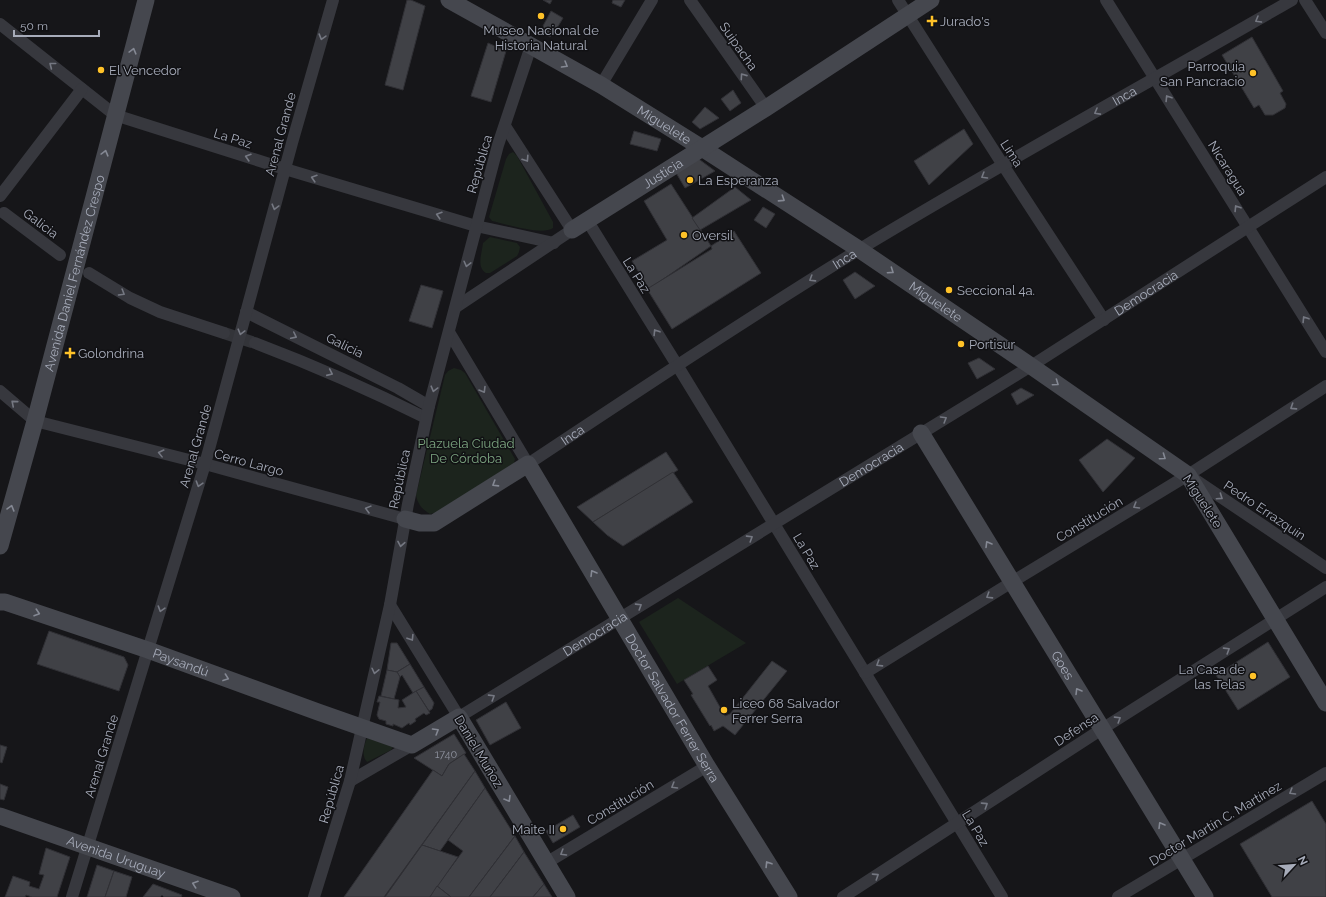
<svg xmlns="http://www.w3.org/2000/svg" width="1326" height="897" font-family="Raleway,sans-serif">
  <style>
    .green { fill: #1c241d }
    .building { fill: #404146; stroke: #303035 }
    .lines { fill: none; stroke-linecap: round; stroke-linejoin: round }
    .street-tunnel { stroke: #333439; stroke-width: 12; stroke-dasharray: 12 6; stroke-linecap: butt }
    .street { stroke: #37383e; stroke-width: 12 }
    .secondary { stroke: #45474e; stroke-width: 17 }
    .oneway { stroke: #757882 }
    .oneway2 { stroke: #858994 }
    .poi-dot { fill: #ffc228; stroke: #111114; stroke-width: 1.5 }
    .labels { text-anchor: middle; stroke-width: 3; stroke-linejoin: round; paint-order: stroke }
    .number-label { font-size: 11px; fill: #8d919d }
    .poi-label { font-size: 13px; fill: #a7acba; stroke: #111114; text-anchor: start }
    .street-label { font-size: 13px; fill: #a7acba; stroke: #111114 }
    .park-label { font-size: 13px; fill: #7da681; stroke: #111114 }
  </style>
  <rect width="100%" height="100%" fill="#161619"/>
  <g class="green">
    <path d="M513,152L517,156L553,222V228C542,236 506,224 492,221L489,217L506,159L509,154Z"/>
    <path d="M490,237L517,243L520,247L519,252L517,256L490,273H486C476,267 482,253 483,243Z"/>
    <path d="M454,368L461,370L465,373L515,459L514,463L438,512L430,514C422,509 418,505 416,495L445,375L448,371Z"/>
    <path d="M678,598L746,643L677,684L639,622Z"/>
    <path d="M367,738L393,747L391,750L367,762C361,756 364,745 367,738Z"/>
  </g>
  <g class="building">
    <path d="M407,0H411L425,6L403,90L385,85Z"/>
    <path d="M543,0H552L550,4Z"/>
    <path d="M613,0H625L621,7L612,3Z"/>
    <path d="M551,11L563,18L554,33L552,32L550,37L541,32L544,27L543,26Z"/>
    <path d="M1252,37L1283,91L1280,93L1286,104L1285,108L1273,115H1265L1259,105L1254,108L1222,55Z"/>
    <path d="M488,43L506,51L491,102L471,96Z"/>
    <path d="M733,90L741,103L730,111L721,99Z"/>
    <path d="M705,107L719,118L700,129L692,122Z"/>
    <path d="M964,129L973,144L929,185L914,161Z"/>
    <path d="M634,131L661,139L657,151L630,144Z"/>
    <path d="M696,157L715,171L685,188L675,171Z"/>
    <path d="M671,184L711,246L649,289L632,261L667,240L644,201Z"/>
    <path d="M735,187L751,200L700,230L692,218Z"/>
    <path d="M763,207L775,214L766,228L754,220Z"/>
    <path d="M734,231L761,273L672,329L647,289L712,249L711,246Z"/>
    <path d="M855,272L875,286L855,299L843,280Z"/>
    <path d="M421,285L443,291L432,328L409,321Z"/>
    <path d="M979,358L995,369L977,379L968,363Z"/>
    <path d="M1021,388L1034,395L1017,405L1011,394Z"/>
    <path d="M1107,439L1135,458L1103,492L1079,460Z"/>
    <path d="M666,452L678,470L593,522L577,507Z"/>
    <path d="M673,472L693,502L623,546L607,535L593,522Z"/>
    <path d="M49,631L124,657L128,665L119,691L37,664Z"/>
    <path d="M1268,642L1290,677L1238,710L1216,675Z"/>
    <path d="M391,643H397L410,664L397,672L387,670Z"/>
    <path d="M772,661L787,671L735,735L723,726L714,731L711,725L710,726L691,695L693,694L684,680L708,666L717,680L708,686L725,716L730,714Z"/>
    <path d="M410,664L424,687L413,693L402,675L400,677L397,672Z"/>
    <path d="M387,670L397,672L400,677L394,699L381,696Z"/>
    <path d="M424,687L434,703L432,709L429,711L416,691Z"/>
    <path d="M416,691L430,713L426,715L424,713L415,719L416,721L410,725L409,723L402,728L393,724V726L386,724V721L379,719L377,715L380,702H377L379,696L399,700L398,708L406,707L402,700Z"/>
    <path d="M506,702L521,728L490,745L476,720Z"/>
    <path d="M454,734L466,753L449,764L442,776L414,758Z"/>
    <path d="M0,745L7,747L2,763L0,762Z"/>
    <path d="M464,754L475,771L384,897H344L433,770L442,776L449,764Z"/>
    <path d="M475,771L485,788L440,851L422,845Z"/>
    <path d="M0,784L8,787L4,800L0,799Z"/>
    <path d="M485,788L515,836L469,897H451L437,886L463,851L448,840Z"/>
    <path d="M1312,801L1326,824V897H1272L1240,844Z"/>
    <path d="M573,815L580,827L553,843L546,831Z"/>
    <path d="M515,836L524,852L490,897H469Z"/>
    <path d="M422,845L458,857L430,897H385Z"/>
    <path d="M46,848L70,857L57,897H32L26,895L25,897H5L13,876L30,882L29,886L39,889L44,875L39,874Z"/>
    <path d="M524,852L544,884L533,897H490Z"/>
    <path d="M97,865L114,871L105,897H87Z"/>
    <path d="M114,871L132,877L126,897H105Z"/>
    <path d="M153,884L182,895L181,897H164L162,895L160,897H143Z"/>
    <path d="M544,884L552,897H533Z"/>
    <path d="M437,886L451,897H430Z"/>
  </g>
  <g class="lines">
    <path class="street-tunnel" d="M224,333L255,343"/>
    <g class="street">
      <path d="M690,0L766,108"/>
      <path d="M898,0L1003,165L1104,320"/>
      <path d="M1106,0L1326,352"/>
      <path d="M1305,0L1326,33"/>
      <path d="M0,24L115,115L285,169L476,226L554,243"/>
      <path d="M601,85L652,0"/>
      <path d="M0,196L82,89"/>
      <path d="M4,213L60,255"/>
      <path d="M587,220L677,365L1002,897"/>
      <path d="M89,273L130,298L160,312L224,333"/>
      <path d="M456,307L572,230L505,126"/>
      <path d="M246,312L398,388L429,406"/>
      <path id="s1" d="M449,332L528,464C638,391 748,318 860,249C1002,163 1148,83 1292,0"/>
      <path d="M255,343C313,365 370,390 426,418"/>
      <path d="M0,391L35,421L205,464L405,519"/>
      <path d="M1191,477L1326,568"/>
      <path id="s2" d="M390,605L459,717L1031,366L1326,177"/>
      <path d="M865,673L1012,582L1188,475L1326,386"/>
      <path d="M350,781L412,745"/>
      <path d="M546,863L707,766"/>
      <path d="M72,897L205,464L292,143L333,0"/>
      <path d="M314,897L350,781L390,605L408,504L429,406L498,145L531,46"/>
      <path d="M843,897L1102,729L1326,587"/>
      <path d="M1118,897L1326,773"/>
    </g>
    <g class="secondary">
      <path id="s3" d="M449,0L601,85L702,148L860,250L1031,366L1188,475L1326,703"/>
      <path id="s4" d="M572,230L766,108L931,0"/>
      <path id="s5" d="M921,433L1205,897"/>
      <path id="s6" d="M405,519L420,523H434L528,464L707,766L789,897"/>
      <path id="s7" d="M0,546L35,421L146,0"/>
      <path id="s8" d="M0,602H5L148,650L318,712L412,745L459,717L567,897"/>
      <path id="s9" d="M0,816L232,897"/>
    </g>
  </g>
  <defs><path id="oneway-chevron" d="M-2-3.5L2.5 0L-2 3.5" fill="none" stroke-width="1.6" stroke-linecap="round" stroke-linejoin="round"/></defs>
  <g class="oneway">
    <use href="#oneway-chevron" transform="translate(1258 20) rotate(150)"/>
    <use href="#oneway-chevron" transform="translate(322 37) rotate(106)"/>
    <use href="#oneway-chevron" transform="translate(52 65) rotate(-142)"/>
    <use href="#oneway-chevron" transform="translate(743 76) rotate(-125)"/>
    <use href="#oneway-chevron" transform="translate(1168 98) rotate(-122)"/>
    <use href="#oneway-chevron" transform="translate(1097 112) rotate(151)"/>
    <use href="#oneway-chevron" transform="translate(248 157) rotate(-163)"/>
    <use href="#oneway-chevron" transform="translate(526 159) rotate(57)"/>
    <use href="#oneway-chevron" transform="translate(984 176) rotate(149)"/>
    <use href="#oneway-chevron" transform="translate(314 178) rotate(-163)"/>
    <use href="#oneway-chevron" transform="translate(275 207) rotate(105)"/>
    <use href="#oneway-chevron" transform="translate(1237 208) rotate(-122)"/>
    <use href="#oneway-chevron" transform="translate(439 215) rotate(-163)"/>
    <use href="#oneway-chevron" transform="translate(467 264) rotate(104)"/>
    <use href="#oneway-chevron" transform="translate(812 279) rotate(148)"/>
    <use href="#oneway-chevron" transform="translate(122 293) rotate(31)"/>
    <use href="#oneway-chevron" transform="translate(1305 319) rotate(-122)"/>
    <use href="#oneway-chevron" transform="translate(241 332) rotate(105)"/>
    <use href="#oneway-chevron" transform="translate(656 332) rotate(-122)"/>
    <use href="#oneway-chevron" transform="translate(294 336) rotate(26)"/>
    <use href="#oneway-chevron" transform="translate(330 373) rotate(24)"/>
    <use href="#oneway-chevron" transform="translate(434 389) rotate(105)"/>
    <use href="#oneway-chevron" transform="translate(483 390) rotate(59)"/>
    <use href="#oneway-chevron" transform="translate(14 403) rotate(-140)"/>
    <use href="#oneway-chevron" transform="translate(1293 407) rotate(147)"/>
    <use href="#oneway-chevron" transform="translate(944 419) rotate(-31)"/>
    <use href="#oneway-chevron" transform="translate(161 453) rotate(-166)"/>
    <use href="#oneway-chevron" transform="translate(199 484) rotate(107)"/>
    <use href="#oneway-chevron" transform="translate(1220 497) rotate(34)"/>
    <use href="#oneway-chevron" transform="translate(1136 506) rotate(149)"/>
    <use href="#oneway-chevron" transform="translate(368 509) rotate(-165)"/>
    <use href="#oneway-chevron" transform="translate(750 538) rotate(-32)"/>
    <use href="#oneway-chevron" transform="translate(401 544) rotate(100)"/>
    <use href="#oneway-chevron" transform="translate(989 596) rotate(148)"/>
    <use href="#oneway-chevron" transform="translate(639 606) rotate(-32)"/>
    <use href="#oneway-chevron" transform="translate(161 609) rotate(107)"/>
    <use href="#oneway-chevron" transform="translate(411 638) rotate(58)"/>
    <use href="#oneway-chevron" transform="translate(1227 650) rotate(-32)"/>
    <use href="#oneway-chevron" transform="translate(879 664) rotate(148)"/>
    <use href="#oneway-chevron" transform="translate(375 671) rotate(103)"/>
    <use href="#oneway-chevron" transform="translate(492 697) rotate(-32)"/>
    <use href="#oneway-chevron" transform="translate(1118 719) rotate(-32)"/>
    <use href="#oneway-chevron" transform="translate(674 786) rotate(149)"/>
    <use href="#oneway-chevron" transform="translate(1292 792) rotate(149)"/>
    <use href="#oneway-chevron" transform="translate(985 805) rotate(-33)"/>
    <use href="#oneway-chevron" transform="translate(563 853) rotate(149)"/>
    <use href="#oneway-chevron" transform="translate(876 876) rotate(-33)"/>
  </g>
  <g class="oneway2">
    <use href="#oneway-chevron" transform="translate(133 51) rotate(-75)"/>
    <use href="#oneway-chevron" transform="translate(565 65) rotate(30)"/>
    <use href="#oneway-chevron" transform="translate(105 153) rotate(-75)"/>
    <use href="#oneway-chevron" transform="translate(782 199) rotate(33)"/>
    <use href="#oneway-chevron" transform="translate(891 271) rotate(34)"/>
    <use href="#oneway-chevron" transform="translate(1056 383) rotate(35)"/>
    <use href="#oneway-chevron" transform="translate(1163 457) rotate(35)"/>
    <use href="#oneway-chevron" transform="translate(495 484) rotate(148)"/>
    <use href="#oneway-chevron" transform="translate(11 508) rotate(-74)"/>
    <use href="#oneway-chevron" transform="translate(988 544) rotate(-121)"/>
    <use href="#oneway-chevron" transform="translate(593 573) rotate(-121)"/>
    <use href="#oneway-chevron" transform="translate(37 613) rotate(18)"/>
    <use href="#oneway-chevron" transform="translate(226 678) rotate(20)"/>
    <use href="#oneway-chevron" transform="translate(1078 691) rotate(-121)"/>
    <use href="#oneway-chevron" transform="translate(436 731) rotate(-31)"/>
    <use href="#oneway-chevron" transform="translate(508 799) rotate(59)"/>
    <use href="#oneway-chevron" transform="translate(1161 825) rotate(-121)"/>
    <use href="#oneway-chevron" transform="translate(768 864) rotate(-122)"/>
    <use href="#oneway-chevron" transform="translate(195 884) rotate(-161)"/>
  </g>
  <g class="poi-dot">
    <circle cx="541" cy="16" r="4"/>
    <path d="M930 15h4v4h4v4h-4v4h-4v-4h-4v-4h4z"/>
    <circle cx="101" cy="70" r="4"/>
    <circle cx="1253" cy="73" r="4"/>
    <circle cx="690" cy="180" r="4"/>
    <circle cx="684" cy="235" r="4"/>
    <circle cx="949" cy="290" r="4"/>
    <circle cx="961" cy="344" r="4"/>
    <path d="M68 347h4v4h4v4h-4v4h-4v-4h-4v-4h4z"/>
    <circle cx="1253" cy="676" r="4"/>
    <circle cx="724" cy="710" r="4"/>
    <circle cx="563" cy="829" r="4"/>
  </g>
  <g class="labels">
    <g class="number-label">
      <text x="446" y="758">1740</text>
    </g>
    <g class="poi-label">
      <text x="940" y="26">Jurado's</text>
      <text x="541" y="35" text-anchor="middle">Museo Nacional de<tspan x="541" dy="15">Historia Natural</tspan></text>
      <text x="1245" y="71" text-anchor="end">Parroquia<tspan x="1245" dy="15">San Pancracio</tspan></text>
      <text x="109" y="75">El Vencedor</text>
      <text x="698" y="185">La Esperanza</text>
      <text x="692" y="240">Oversil</text>
      <text x="957" y="295">Seccional 4a.</text>
      <text x="969" y="349">Portisur</text>
      <text x="78" y="358">Golondrina</text>
      <text x="1245" y="674" text-anchor="end">La Casa de<tspan x="1245" dy="15">las Telas</tspan></text>
      <text x="732" y="708">Liceo 68 Salvador<tspan x="732" dy="15">Ferrer Serra</tspan></text>
      <text x="555" y="834" text-anchor="end">Maite II</text>
    </g>
    <g class="street-label">
      <text transform="translate(739 46) rotate(55)" y="5">Suipacha</text>
      <text dy="5" stroke="none"><textPath href="#s1" startOffset="855">Inca</textPath></text>
      <text dy="5" stroke="none"><textPath href="#s3" startOffset="249">Miguelete</textPath></text>
      <text transform="translate(280 134) rotate(-75)" y="5">Arenal Grande</text>
      <text transform="translate(233 138) rotate(17)" y="5">La Paz</text>
      <text transform="translate(1012 153) rotate(57)" y="5">Lima</text>
      <text transform="translate(479 164) rotate(-74)" y="5">República</text>
      <text transform="translate(1228 168) rotate(58)" y="5">Nicaragua</text>
      <text dy="5" stroke="none"><textPath href="#s4" startOffset="107">Justicia</textPath></text>
      <text transform="translate(41 223) rotate(37)" y="5">Galicia</text>
      <text dy="5" stroke="none"><textPath href="#s1" startOffset="531">Inca</textPath></text>
      <text dy="5" stroke="none"><textPath href="#s7" startOffset="283">Avenida Daniel Fernández Crespo</textPath></text>
      <text transform="translate(637 275) rotate(58)" y="5">La Paz</text>
      <text dy="5" stroke="none"><textPath href="#s2" startOffset="939">Democracia</textPath></text>
      <text dy="5" stroke="none"><textPath href="#s3" startOffset="573">Miguelete</textPath></text>
      <text transform="translate(345 345) rotate(26)" y="5">Galicia</text>
      <text dy="5" stroke="none"><textPath href="#s1" startOffset="207">Inca</textPath></text>
      <text transform="translate(195 446) rotate(-74)" y="5">Arenal Grande</text>
      <text transform="translate(249 462) rotate(15)" y="5">Cerro Largo</text>
      <text dy="5" stroke="none"><textPath href="#s2" startOffset="615">Democracia</textPath></text>
      <text transform="translate(399 479) rotate(-78)" y="5">República</text>
      <text transform="translate(1203 501) rotate(57)" y="5">Miguelete</text>
      <text transform="translate(1265 510) rotate(34)" y="5">Pedro Errazquin</text>
      <text transform="translate(1089 519) rotate(-31)" y="5">Constitución</text>
      <text transform="translate(807 551) rotate(59)" y="5">La Paz</text>
      <text dy="5" stroke="none"><textPath href="#s2" startOffset="291">Democracia</textPath></text>
      <text dy="5" stroke="none"><textPath href="#s8" startOffset="191">Paysandú</textPath></text>
      <text dy="5" stroke="none"><textPath href="#s5" startOffset="272">Goes</textPath></text>
      <text dy="5" stroke="none"><textPath href="#s6" startOffset="424">Doctor Salvador Ferrer Serra</textPath></text>
      <text transform="translate(1076 729) rotate(-33)" y="5">Defensa</text>
      <text transform="translate(479 751) rotate(59)" y="5">Daniel Muñoz</text>
      <text transform="translate(101 756) rotate(-73)" y="5">Arenal Grande</text>
      <text transform="translate(331 794) rotate(-74)" y="5">República</text>
      <text transform="translate(620 802) rotate(-31)" y="5">Constitución</text>
      <text transform="translate(1215 823) rotate(-31)" y="5">Doctor Martín C. Martínez</text>
      <text transform="translate(976 828) rotate(59)" y="5">La Paz</text>
      <text dy="5" stroke="none"><textPath href="#s9" startOffset="123">Avenida Uruguay</textPath></text>
    </g>
    <g class="park-label">
      <text x="466" y="448">Plazuela Ciudad<tspan x="466" dy="15">De Córdoba</tspan></text>
    </g>
  </g>
  <g transform="translate(1294 865) rotate(64)" stroke="#111114" stroke-width="3" paint-order="stroke">
  <path d="M0-3L7 15L0 10L-7 15Z" fill="#a7acba"/>
  <text y="-6" font-size="11" font-weight="bold" text-anchor="middle" fill="#a7acba">N</text>
  </g>
  <path d="M14 30v6h85v-6" fill="none" stroke="#a7acba" stroke-width="2"/>
  <text x="20" y="30" font-size="12" fill="#a7acba" stroke="#111114" stroke-width="3" paint-order="stroke">50 m</text>
</svg>
